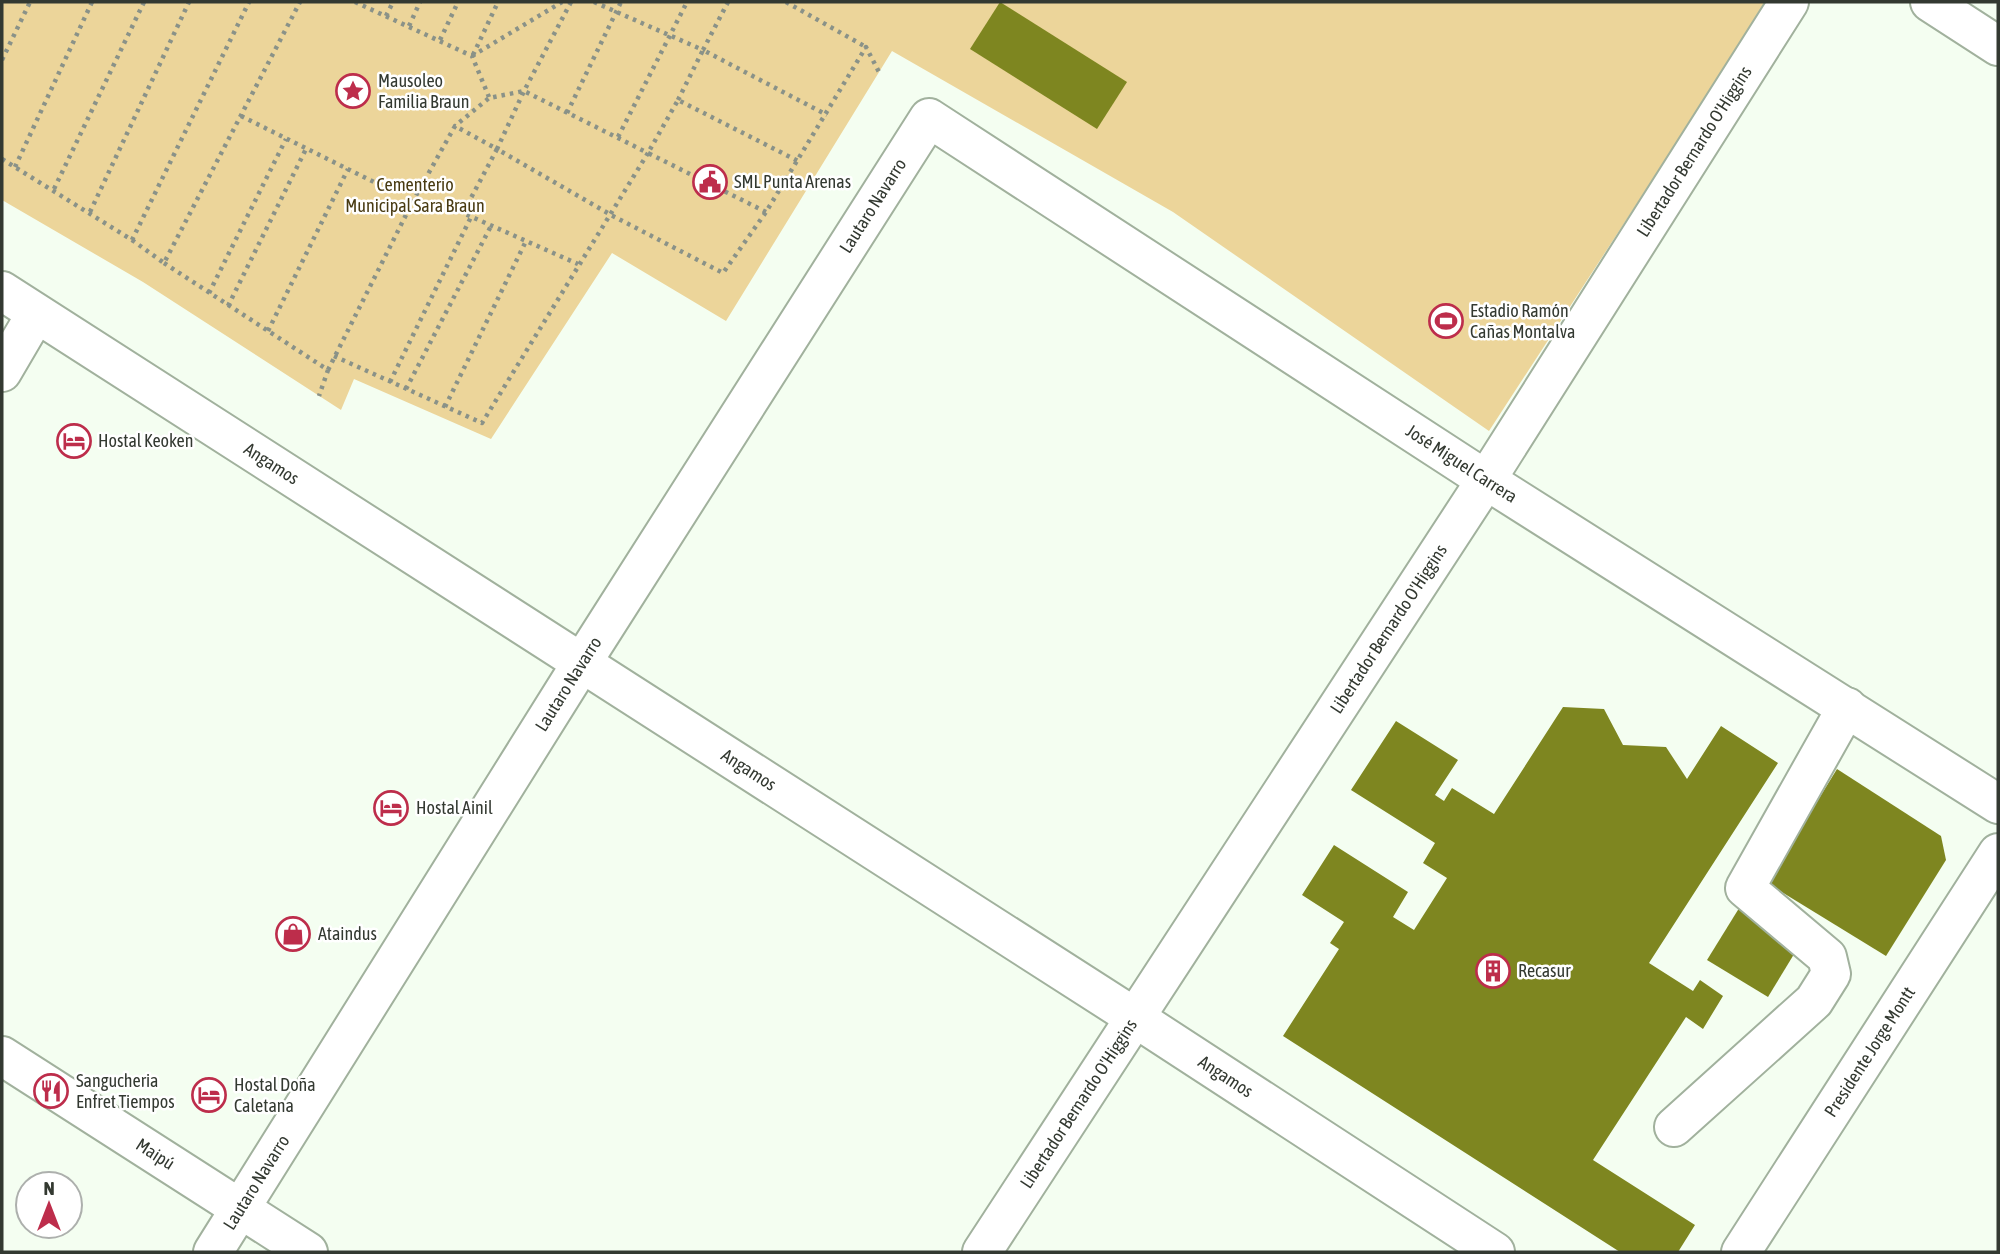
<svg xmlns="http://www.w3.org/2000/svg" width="2000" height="1254" font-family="'Asap Condensed',sans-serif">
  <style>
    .green { fill: #ecd59a }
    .building { fill: #7e8620 }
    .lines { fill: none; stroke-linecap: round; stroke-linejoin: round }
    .minor-casing { stroke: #a1b19d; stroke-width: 42 }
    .major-casing { stroke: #a1b19d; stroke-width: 42 }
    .path { stroke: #8a9288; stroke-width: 4.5; stroke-dasharray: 3.5 5; stroke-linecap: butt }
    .minor { stroke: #fff; stroke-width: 38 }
    .major { stroke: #fff; stroke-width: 38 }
    .labels { text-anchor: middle; stroke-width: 5; stroke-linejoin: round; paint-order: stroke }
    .poi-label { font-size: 18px; fill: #333931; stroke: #fff; text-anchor: start }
    .street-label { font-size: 18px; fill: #333931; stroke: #fff }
    .park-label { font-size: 18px; fill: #483a11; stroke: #fff }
  </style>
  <rect width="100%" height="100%" fill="#f4fef1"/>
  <path class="green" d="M2,2H1768L1489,431L1173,212L892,51L726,321L612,253L491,439L354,379L341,410L143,282L2,200Z"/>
  <g class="building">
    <path d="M1000,2L1127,82L1097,129L970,49Z"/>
    <path d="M1563,707L1604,709L1623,745L1666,747L1687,779L1721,726L1778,763L1649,963L1693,991L1700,980L1723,996L1703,1029L1686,1017L1593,1160L1695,1225L1678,1252H1620L1283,1036L1339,949L1330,943L1344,922L1302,895L1334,845L1408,892L1393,917L1414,930L1447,878L1423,863L1435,843L1351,790L1396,721L1458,760L1435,795L1444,801L1452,788L1494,814Z"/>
    <path d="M1837,769L1941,836L1946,860L1886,956L1767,883Z"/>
    <path d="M1741,905L1802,941L1768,997L1707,960Z"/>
  </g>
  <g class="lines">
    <g class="minor-casing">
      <g id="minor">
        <path d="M1930,2L1998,46"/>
        <path id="s1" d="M2,291L1134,1017L1495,1252"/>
        <path d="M2,372L36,314"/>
        <path id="s2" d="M2,1056L308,1252"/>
        <path d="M1674,1127L1814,1001L1831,974L1827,957L1745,888L1847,707"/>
        <path id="s3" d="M213,1252L581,664L929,118L1486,480L1998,804"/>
        <path id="s4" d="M982,1252L1486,480L1789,2"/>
      </g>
    </g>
    <g class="major-casing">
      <g id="major">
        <path id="s5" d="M1741,1252L1998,853"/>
      </g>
    </g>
    <g class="path">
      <path d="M355,2L472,56L489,97"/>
      <path d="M571,2L524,91L497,149L611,215L723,273L766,212L866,47L880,74"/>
      <path d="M594,2L703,50L728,2"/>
      <path d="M786,2L866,47"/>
      <path d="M386,16L393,2"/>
      <path d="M409,26L420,2"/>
      <path d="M440,40L458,2"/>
      <path d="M473,55L498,2"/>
      <path d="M472,56L562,2"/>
      <path d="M2,60L30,2"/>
      <path d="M678,100L703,50L827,115"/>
      <path d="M567,113L621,2"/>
      <path d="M241,116L392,191"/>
      <path d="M618,137L687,2"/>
      <path d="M2,159L132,240L249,2"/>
      <path d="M15,167L92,2"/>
      <path d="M54,189L144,2"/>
      <path d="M90,212L189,2"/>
      <path d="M766,212L648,153L678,100L798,161"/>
      <path d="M132,240L164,263L300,2"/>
      <path d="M164,263L328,370L319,396"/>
      <path d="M209,293L286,139"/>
      <path d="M228,306L306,149"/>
      <path d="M268,331L348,169"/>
      <path d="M334,356L482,423L648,153L524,91L489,98L455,126"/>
      <path d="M328,370L413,201L455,126L497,149L463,213L578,264"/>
      <path d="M390,382L471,217"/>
      <path d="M406,389L491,226"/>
      <path d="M445,407L526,241"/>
    </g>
    <use href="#minor" class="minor"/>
    <use href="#major" class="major"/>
  </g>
  <defs>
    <g id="sight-ring" transform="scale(1.75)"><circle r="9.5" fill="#fff" stroke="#bd2d4b" stroke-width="1.5"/><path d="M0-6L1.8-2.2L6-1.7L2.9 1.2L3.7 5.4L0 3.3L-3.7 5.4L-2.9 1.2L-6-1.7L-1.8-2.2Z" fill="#bd2d4b"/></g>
    <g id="civic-ring" transform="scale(1.75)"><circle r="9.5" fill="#fff" stroke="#bd2d4b" stroke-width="1.5"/><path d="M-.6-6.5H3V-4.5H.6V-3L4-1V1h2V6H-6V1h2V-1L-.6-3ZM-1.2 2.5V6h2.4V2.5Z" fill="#bd2d4b"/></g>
    <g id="stadium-ring" transform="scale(1.75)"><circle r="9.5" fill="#fff" stroke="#bd2d4b" stroke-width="1.5"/><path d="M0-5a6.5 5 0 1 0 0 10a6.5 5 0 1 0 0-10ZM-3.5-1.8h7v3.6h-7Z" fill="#bd2d4b"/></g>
    <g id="hotel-ring" transform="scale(1.75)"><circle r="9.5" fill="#fff" stroke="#bd2d4b" stroke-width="1.5"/><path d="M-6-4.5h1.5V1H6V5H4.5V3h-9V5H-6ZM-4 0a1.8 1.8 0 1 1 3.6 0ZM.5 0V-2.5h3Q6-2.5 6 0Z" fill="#bd2d4b"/></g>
    <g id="shop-ring" transform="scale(1.75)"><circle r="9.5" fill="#fff" stroke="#bd2d4b" stroke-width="1.5"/><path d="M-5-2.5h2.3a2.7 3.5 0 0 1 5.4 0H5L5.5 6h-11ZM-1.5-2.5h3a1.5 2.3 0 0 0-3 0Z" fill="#bd2d4b"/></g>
    <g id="building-ring" transform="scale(1.75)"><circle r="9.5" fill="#fff" stroke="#bd2d4b" stroke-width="1.5"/><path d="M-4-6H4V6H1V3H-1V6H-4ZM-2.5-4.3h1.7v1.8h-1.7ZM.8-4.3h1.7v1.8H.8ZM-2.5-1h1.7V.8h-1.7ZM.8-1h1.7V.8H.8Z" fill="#bd2d4b"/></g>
    <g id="restaurant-ring" transform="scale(1.75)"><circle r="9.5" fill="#fff" stroke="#bd2d4b" stroke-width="1.5"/><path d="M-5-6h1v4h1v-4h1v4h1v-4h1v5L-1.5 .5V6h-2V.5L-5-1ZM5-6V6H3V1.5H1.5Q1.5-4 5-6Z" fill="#bd2d4b"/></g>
  </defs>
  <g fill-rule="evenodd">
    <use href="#sight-ring" x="353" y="91"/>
    <use href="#civic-ring" x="710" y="182"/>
    <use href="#stadium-ring" x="1446" y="321"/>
    <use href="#hotel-ring" x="74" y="441"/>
    <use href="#hotel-ring" x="391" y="808"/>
    <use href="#shop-ring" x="293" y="934"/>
    <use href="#building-ring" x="1493" y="971"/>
    <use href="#restaurant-ring" x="51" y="1091"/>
    <use href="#hotel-ring" x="209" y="1095"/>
  </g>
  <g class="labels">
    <g class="poi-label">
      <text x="378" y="87">Mausoleo<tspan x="378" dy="21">Familia Braun</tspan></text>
      <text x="734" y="188">SML Punta Arenas</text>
      <text x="1470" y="317">Estadio Ramón<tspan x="1470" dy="21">Cañas Montalva</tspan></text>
      <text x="98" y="447">Hostal Keoken</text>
      <text x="416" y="814">Hostal Ainil</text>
      <text x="318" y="940">Ataindus</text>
      <text x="1518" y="977">Recasur</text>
      <text x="76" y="1087">Sangucheria<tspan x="76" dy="21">Enfret Tiempos</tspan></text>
      <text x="234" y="1091">Hostal Doña<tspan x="234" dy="21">Caletana</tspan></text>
    </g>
    <g class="street-label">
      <text dy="6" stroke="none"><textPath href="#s4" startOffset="1311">Libertador Bernardo O'Higgins</textPath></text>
      <text dy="6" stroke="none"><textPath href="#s3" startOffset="1237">Lautaro Navarro</textPath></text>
      <text dy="6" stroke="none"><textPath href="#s3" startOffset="1976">José Miguel Carrera</textPath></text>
      <text dy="6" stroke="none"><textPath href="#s1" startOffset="320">Angamos</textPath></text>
      <text dy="6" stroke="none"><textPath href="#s4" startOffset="744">Libertador Bernardo O'Higgins</textPath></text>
      <text dy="6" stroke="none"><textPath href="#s3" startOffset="670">Lautaro Navarro</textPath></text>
      <text dy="6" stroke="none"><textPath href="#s1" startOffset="887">Angamos</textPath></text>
      <text dy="6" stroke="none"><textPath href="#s5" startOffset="238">Presidente Jorge Montt</textPath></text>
      <text dy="6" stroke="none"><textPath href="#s1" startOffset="1454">Angamos</textPath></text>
      <text dy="6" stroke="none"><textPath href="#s4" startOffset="177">Libertador Bernardo O'Higgins</textPath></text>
      <text dy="6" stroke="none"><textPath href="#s2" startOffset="182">Maipú</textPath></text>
      <text dy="6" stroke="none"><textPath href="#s3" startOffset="82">Lautaro Navarro</textPath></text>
    </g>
    <g class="park-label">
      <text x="415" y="191">Cementerio<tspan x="415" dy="21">Municipal Sara Braun</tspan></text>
    </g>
  </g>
  <rect width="2000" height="1254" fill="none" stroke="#333931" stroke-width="7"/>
  <g transform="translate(49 1205)"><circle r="33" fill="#ffffff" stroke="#adb0ad" stroke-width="2"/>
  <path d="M0-5L12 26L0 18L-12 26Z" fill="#bd2d4b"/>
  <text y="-10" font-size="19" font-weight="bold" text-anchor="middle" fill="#333931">N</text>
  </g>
</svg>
